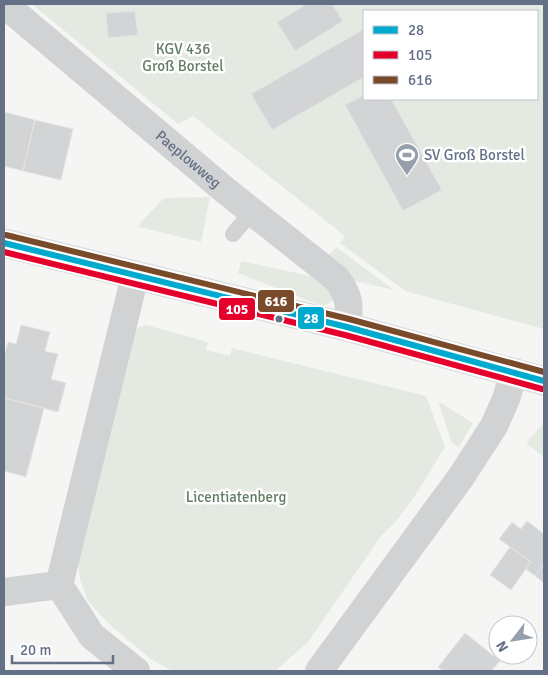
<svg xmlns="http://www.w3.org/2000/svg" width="548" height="675" font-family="Signika,sans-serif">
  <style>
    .green { fill: #e4e9e2; fill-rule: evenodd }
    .building { fill: #d3d4d5; stroke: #e4e5e4 }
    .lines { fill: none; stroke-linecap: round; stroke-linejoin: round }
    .secondary-casing { stroke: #d1d3d4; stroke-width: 29 }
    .lane { stroke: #d1d2d3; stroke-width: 16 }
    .street { stroke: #d1d2d3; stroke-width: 28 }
    .secondary { stroke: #e3e3e4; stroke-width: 28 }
    .bus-1-casing { stroke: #fff; stroke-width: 10 }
    .bus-2-casing { stroke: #fff; stroke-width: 10 }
    .bus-3-casing { stroke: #fff; stroke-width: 10 }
    .bus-1 { stroke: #00a9ce; stroke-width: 6 }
    .bus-2 { stroke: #e4002b; stroke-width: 6 }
    .bus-3 { stroke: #7a4b2a; stroke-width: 6 }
    .bus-dot { fill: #637086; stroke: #fff; stroke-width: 2 }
    .labels { text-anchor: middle; stroke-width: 5; stroke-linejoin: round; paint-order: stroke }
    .park-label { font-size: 15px; fill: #637d63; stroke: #fff }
    .poi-label { font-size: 15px; fill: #637086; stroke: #fff; text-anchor: start }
    .street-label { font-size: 15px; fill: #637086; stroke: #fff }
    .line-badge { stroke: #fff; stroke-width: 2 }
    .badge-label { font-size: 14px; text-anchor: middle; font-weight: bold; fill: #fff }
  </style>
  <rect width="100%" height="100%" fill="#f5f6f4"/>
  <g class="green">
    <path d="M32,4H544V329L405,291L340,243L345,236L193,116L178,124ZM364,11H537V99H364Z"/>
    <path d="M210,197L201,242L139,227L140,223L164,198Z"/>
    <path d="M336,247L394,290L355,281L328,256Z"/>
    <path d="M241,261L324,279L333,299L330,303L322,306L238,273Z"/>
    <path d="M146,325L208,342L206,350L230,356L232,348L426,396L445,447C426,477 408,513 381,536L308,642L275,671H173L152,660L109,624L88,601L80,579L77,557L134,332L139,327Z"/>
    <path d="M438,401L473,423L459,447L452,443Z"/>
    <path d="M544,423V457L526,443Z"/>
  </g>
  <g class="building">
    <path d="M307,4H332L343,21L295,51L277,22Z"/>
    <path d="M135,11L138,35L108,38L106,13Z"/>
    <path d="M364,29V77L272,130L251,94Z"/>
    <path d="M364,95V99H391L442,190L403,211L345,105Z"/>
    <path d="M4,112L35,120L23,171L4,166Z"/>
    <path d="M35,120L73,129L61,180L23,171Z"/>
    <path d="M21,325L50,332L45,351L58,354L51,379L66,383L58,412L4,398V357L8,342L16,344Z"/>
    <path d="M4,398L44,408L26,477L4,471Z"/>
    <path d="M527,521L544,534V563L535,576L526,569L531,562L499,539L512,522L521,529Z"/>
    <path d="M510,547L531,562L511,590L490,575Z"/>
    <path d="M544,563V583L535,576Z"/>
    <path d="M465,633L500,661L491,671H443L438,667Z"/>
  </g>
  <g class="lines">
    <g class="secondary-casing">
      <path id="secondary" d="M4,243L347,327L544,381"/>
    </g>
    <path class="lane" d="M233,234L252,212"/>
    <g class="street">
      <path id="s1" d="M4,4L226,191L337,279C350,297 350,306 347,327"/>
      <path d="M135,276L59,585L92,636L136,671"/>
      <path d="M4,592L59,585"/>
      <path d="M319,671L461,477L494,426L506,399L514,372"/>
    </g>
    <use href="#secondary" class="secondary"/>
    <g class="bus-1-casing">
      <path id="bus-1" d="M4,243L347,327L544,381"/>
    </g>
    <g class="bus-2-casing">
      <path id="bus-2" d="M4,252L345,335L542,389"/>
    </g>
    <g class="bus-3-casing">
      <path id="bus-3" d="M6,235L349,319L544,372"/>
    </g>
    <use href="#bus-1" class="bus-1"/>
    <use href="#bus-2" class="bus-2"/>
    <use href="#bus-3" class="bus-3"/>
  </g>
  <defs>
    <g id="stadium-pin" transform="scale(1.25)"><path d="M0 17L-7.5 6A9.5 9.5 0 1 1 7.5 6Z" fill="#969fac" stroke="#fff"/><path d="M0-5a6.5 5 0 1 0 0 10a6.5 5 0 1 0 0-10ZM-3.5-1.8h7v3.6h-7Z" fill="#fff"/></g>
  </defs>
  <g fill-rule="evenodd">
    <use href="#stadium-pin" x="407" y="155"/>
  </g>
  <circle class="bus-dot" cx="279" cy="319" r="4.5"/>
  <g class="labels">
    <g class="park-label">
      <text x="183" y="54">KGV 436<tspan x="183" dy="17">Groß Borstel</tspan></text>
      <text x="236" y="502">Licentiatenberg</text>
    </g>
    <g class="poi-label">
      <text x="424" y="160">SV Groß Borstel</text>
    </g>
    <g class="street-label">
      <text dy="5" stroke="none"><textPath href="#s1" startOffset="241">Paeplowweg</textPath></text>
    </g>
  </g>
  <g class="line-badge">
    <rect x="257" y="289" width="38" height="24" rx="5" fill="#7a4b2a"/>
    <rect x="218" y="297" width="38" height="24" rx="5" fill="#e4002b"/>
    <rect x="297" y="306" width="28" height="24" rx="5" fill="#00a9ce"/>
  </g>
  <g class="badge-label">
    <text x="276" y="306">616</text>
    <text x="237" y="314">105</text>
    <text x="311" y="323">28</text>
  </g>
  <rect width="548" height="675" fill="none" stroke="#637086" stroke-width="10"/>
  <rect x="363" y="10" width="175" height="90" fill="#ffffff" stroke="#c1c6cf"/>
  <rect x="373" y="26" width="25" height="8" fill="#00a9ce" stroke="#c1c6cf"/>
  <text x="408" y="35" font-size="15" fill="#637086">28</text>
  <rect x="373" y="51" width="25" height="8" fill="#e4002b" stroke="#c1c6cf"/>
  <text x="408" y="60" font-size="15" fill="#637086">105</text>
  <rect x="373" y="76" width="25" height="8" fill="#7a4b2a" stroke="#c1c6cf"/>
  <text x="408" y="85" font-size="15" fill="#637086">616</text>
  <g transform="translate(513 640) rotate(239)"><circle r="24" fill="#ffffff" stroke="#c1c6cf"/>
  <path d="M0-4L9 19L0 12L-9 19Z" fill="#969fac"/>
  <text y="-8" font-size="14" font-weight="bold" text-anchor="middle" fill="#637086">N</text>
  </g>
  <path d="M12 655v8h101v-8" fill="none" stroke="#637086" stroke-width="2.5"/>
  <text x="20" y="655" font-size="15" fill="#637086" stroke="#ffffff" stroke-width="4" paint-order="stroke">20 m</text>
</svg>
